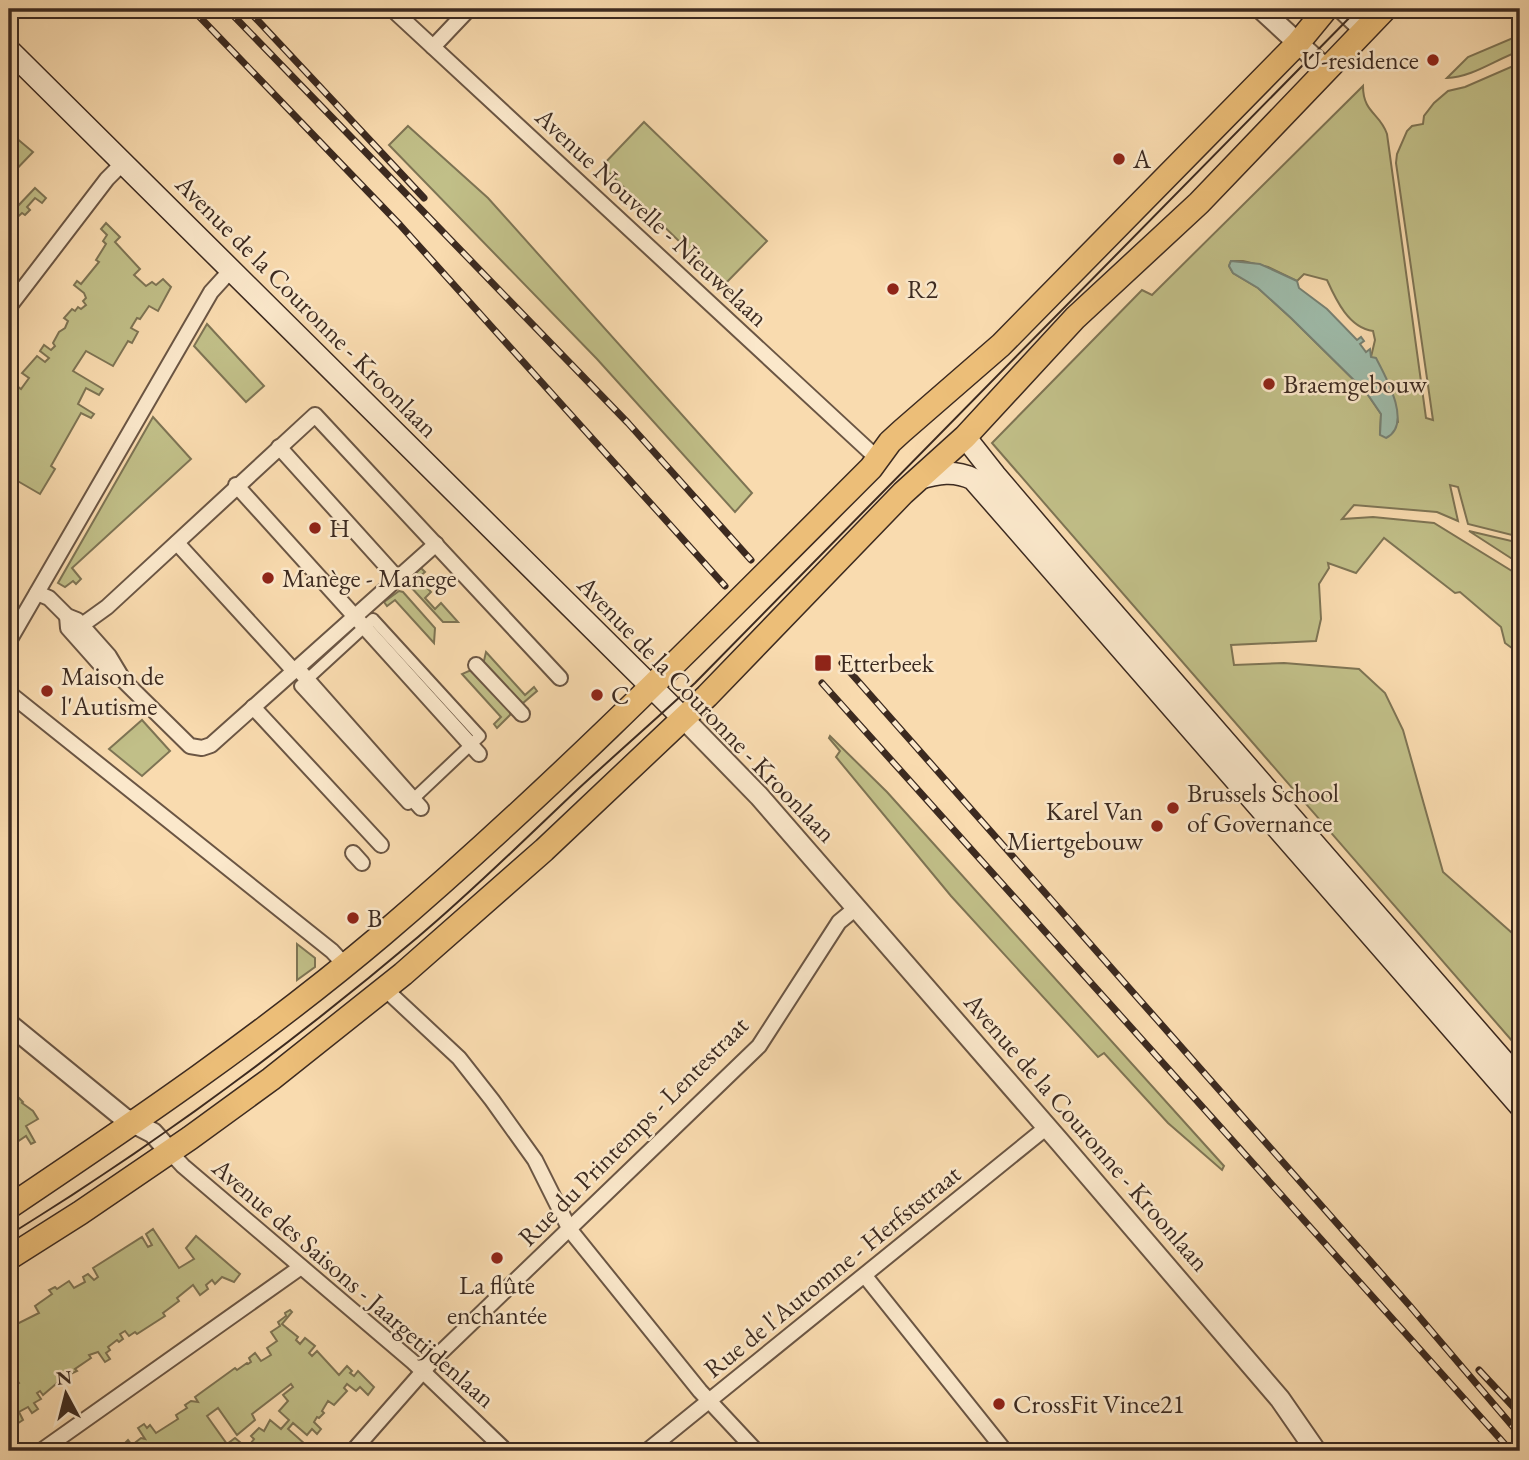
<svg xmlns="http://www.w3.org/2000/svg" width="1529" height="1460" font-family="'EB Garamond',serif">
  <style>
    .green { fill: #c1bf88; stroke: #7e7454; stroke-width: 2; fill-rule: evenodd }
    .water { fill: #9ebbaa; stroke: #778173; stroke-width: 2 }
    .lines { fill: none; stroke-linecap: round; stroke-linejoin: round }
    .pedestrian-casing { stroke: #6b5644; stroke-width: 14 }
    .minor-casing { stroke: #6b5644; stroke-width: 18 }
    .tertiary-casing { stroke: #6b5644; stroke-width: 23 }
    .secondary-casing { stroke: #3c2a20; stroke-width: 24 }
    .primary-casing { stroke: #3c2a20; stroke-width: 26 }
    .pedestrian { stroke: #fbe8cb; stroke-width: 10 }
    .minor { stroke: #fbe8cb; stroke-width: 14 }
    .tertiary { stroke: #fbe8cb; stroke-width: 19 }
    .secondary { stroke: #fbe8cb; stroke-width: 21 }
    .primary { stroke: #ecbe78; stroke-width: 23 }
    .tram { stroke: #3c2a20; stroke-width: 2 }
    .rail-casing { stroke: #3c2a20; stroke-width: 7 }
    .rail { stroke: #fbe8cb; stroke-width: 4.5; stroke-dasharray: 13; stroke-linecap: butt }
    .poi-dot { fill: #8f2418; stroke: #fbe8cb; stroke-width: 2.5 }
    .labels { text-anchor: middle; stroke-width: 5; stroke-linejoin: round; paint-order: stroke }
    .poi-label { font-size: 26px; fill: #3c2a20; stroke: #fbe8cb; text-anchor: start }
    .street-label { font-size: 26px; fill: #3c2a20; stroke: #fbe8cb }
  </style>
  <rect width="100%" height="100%" fill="#f9dbaf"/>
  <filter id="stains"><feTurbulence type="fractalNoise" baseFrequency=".00286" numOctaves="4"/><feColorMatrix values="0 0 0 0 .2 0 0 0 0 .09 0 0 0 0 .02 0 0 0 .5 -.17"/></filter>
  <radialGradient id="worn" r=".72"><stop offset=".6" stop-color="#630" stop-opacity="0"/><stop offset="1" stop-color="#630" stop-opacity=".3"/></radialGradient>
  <g class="green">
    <path d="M1520,35V51C1496,59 1473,77 1447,78L1468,57Z"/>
    <path d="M1520,63V537L1468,524L1458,487L1450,485L1458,521L1437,512L1354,505L1342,519L1373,517L1434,523L1520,576V654L1505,643L1501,627L1460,592L1455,593L1384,538L1356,573L1328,563L1329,568L1319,584L1321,619L1316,641L1231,645L1234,665L1284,663L1359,669L1385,693L1403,730L1443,872L1520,940V1050L992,443L1142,290L1152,295L1363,86C1363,113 1380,113 1387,134L1426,418L1433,420L1396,163L1397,154L1407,131L1412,126L1423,124L1424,116L1434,103L1448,91L1465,87ZM1243,261L1268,267L1297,281L1304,274L1327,280C1336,300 1349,328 1373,331L1375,340L1371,357L1392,391L1398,422L1380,433L1381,414L1366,392L1291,318L1258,288L1233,273L1229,266L1231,261Z"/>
    <path d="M644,122L767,241L724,285L602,166Z"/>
    <path d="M408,126L488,198L752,493L735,512L597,359L389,145Z"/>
    <path d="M9,132L33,152L9,177Z"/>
    <path d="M35,188L46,198L42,203L35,198L27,207L30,210L25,215L22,213L12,222H9V202L16,208Z"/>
    <path d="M106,223L120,237L115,242L140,269L134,275L146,286L152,282L156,285L163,279L171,287L158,311L149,306L140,319L137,318L131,328L138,332L132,343L128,341L113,366L86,351L73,371L103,389L99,395L86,388L78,404L94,414L91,418L81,413L51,466L55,469L40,494L9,476V389L13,383L21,389L29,378L22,373L37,356L45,362L49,358L40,351L44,345L51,350L55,346L53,343L59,332L65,328L68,321L64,318L72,309L75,311L78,307L81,309L86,305L83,301L86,298L84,293L74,285L77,281L81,284L99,262L96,260L106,244L103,241L107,235L101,229Z"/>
    <path d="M207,324L264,386L246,402L194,346Z"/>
    <path d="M153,417L191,459L72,568L81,579L76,584L73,581L65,587L58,583Z"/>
    <path d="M1469,531L1520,543V564Z"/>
    <path d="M421,568L425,572L418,578L431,592L425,598L435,609L441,603L458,622H443L409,585V579Z"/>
    <path d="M399,591L403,592L435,628L434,643L395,600L387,606L384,602Z"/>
    <path d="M486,652L525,695L534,687L537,691L523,703L519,704L483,665Z"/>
    <path d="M471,670L476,672L511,710L510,715L497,728L494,724L501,717L462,674Z"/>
    <path d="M142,720L170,751L142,776L109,749Z"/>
    <path d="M830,736L887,792L1224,1166L1222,1170L1168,1123L1104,1053L1098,1057L951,896L836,757L840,751L829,738Z"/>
    <path d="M297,944L315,958V967L297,980Z"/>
    <path d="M9,1095L17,1099L19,1098L23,1102L22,1103L33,1111L38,1119L26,1126L35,1142L31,1144L26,1136L14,1144L11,1139L9,1141Z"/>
    <path d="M153,1229L179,1268L194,1259L186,1248L196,1236L240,1274L234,1282L222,1277L215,1284L212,1280L206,1285L208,1289L200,1295L193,1285L177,1298L179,1301L163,1313L165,1316L137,1334L135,1332L129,1336L125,1331L120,1334L123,1339L119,1342L117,1340L108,1347L110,1350L106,1353L110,1359L105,1362L98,1352L89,1355L91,1358L75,1369L77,1371L64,1377L43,1395L40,1391L37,1393L41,1399L34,1403L38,1409L32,1413L28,1407L19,1412L23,1420L12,1427L9,1422V1381L13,1387L19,1383L13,1375L9,1378V1320L13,1326L39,1313L35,1306L52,1294L49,1290L55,1287L57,1289L69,1281L74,1288L85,1282L83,1277L88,1274L94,1280L98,1277L93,1268L142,1237L148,1247L152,1245L146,1234Z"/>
    <path d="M290,1310L292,1312L282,1324L298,1337L296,1340L300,1344L305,1338L315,1346L309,1353L312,1356L317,1351L339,1375L347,1366L352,1371L350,1373L354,1376L358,1371L374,1387L368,1395L360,1387L356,1391L347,1384L344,1388L347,1391L334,1405L328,1401L322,1411L324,1413L319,1418L317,1417L314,1422L321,1429L317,1434L312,1429L307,1435L293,1423L288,1429L305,1444L302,1447L296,1443L290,1451H117L128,1440L132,1445L141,1438L145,1439L138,1428L144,1424L147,1428L150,1425L156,1433L178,1419L176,1415L187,1408L185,1405L191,1401L198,1402L195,1397L235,1368L237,1370L247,1363L248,1364L251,1362L249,1358L255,1353L261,1361L271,1355L267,1348L277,1341L271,1332L280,1326L278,1322L286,1316L285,1313ZM291,1384L293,1387L283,1395L288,1401L279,1411L289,1420L281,1429L270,1420L264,1431L259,1428L251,1436L254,1439L247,1448L235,1438L227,1444L207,1416L218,1408L237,1435L255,1420L252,1414Z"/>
  </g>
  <path class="water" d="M1231,261L1260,264L1297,281L1299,288L1327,309L1357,340L1361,337L1364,341L1360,344L1366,352L1370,349L1371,357L1376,358C1386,377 1413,425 1386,438L1380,435L1381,414L1366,392L1291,318L1258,288L1233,273L1229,266Z"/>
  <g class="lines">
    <g class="pedestrian-casing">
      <path id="pedestrian" d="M373,619L480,736L408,804L300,686Z"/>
    </g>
    <g class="minor-casing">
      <g id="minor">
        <path d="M392,9L879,460"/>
        <path d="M433,47L469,9"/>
        <path d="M9,307L107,179L123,163"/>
        <path d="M279,447L398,579"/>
        <path d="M236,485L479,754"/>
        <path d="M177,543L294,671"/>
        <path d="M37,593L49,598L67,616L77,620L109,656L121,676"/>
        <path d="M67,616L68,628L100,664L124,681L190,746L202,748L211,745L436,544"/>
        <path d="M82,625L107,607L315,415L560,678"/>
        <path d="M9,641L211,292L231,270"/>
        <path d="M476,665L522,714"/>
        <path d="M297,668L421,808"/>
        <path d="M9,693L332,951L344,964"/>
        <path d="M253,707L381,845"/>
        <path d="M353,853L362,863"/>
        <path d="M385,989L459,1058L492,1100L535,1160L570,1230L700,1391L756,1451"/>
        <path d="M170,1152L183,1166L413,1362L506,1451"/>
        <path d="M865,1276L1005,1451"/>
        <path d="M41,1451L301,1267"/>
        <path d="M353,1451L433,1360L759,1046L839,922L856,908"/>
        <path d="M647,1451L1047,1127"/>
      </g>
    </g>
    <g class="tertiary-casing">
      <g id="tertiary">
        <path d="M1261,9L1327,70"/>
        <path d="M1342,9L1364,30"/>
        <path d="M684,719L759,796L1059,1141L1280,1399L1316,1451"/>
        <path d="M9,1024L124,1118L153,1133L170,1152"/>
      </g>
    </g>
    <g class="secondary-casing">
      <g id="secondary">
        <path d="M9,50L684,719"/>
        <path d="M965,437L995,475L1082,577L1520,1080"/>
        <path d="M918,479C938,473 954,470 973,479L1520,1106"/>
      </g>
    </g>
    <g class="primary-casing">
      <g id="primary">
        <path d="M9,1207C137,1121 265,1034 383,934C554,788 712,627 871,468L890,442L902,431L1001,345L1298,43L1326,9"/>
        <path d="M9,1258L80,1213L190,1138L271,1079L403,974L544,850L707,696L903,493L965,437L1075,318L1199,203L1385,9"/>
      </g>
    </g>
    <use href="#pedestrian" class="pedestrian"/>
    <use href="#minor" class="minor"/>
    <use href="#tertiary" class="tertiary"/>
    <use href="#secondary" class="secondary"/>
    <use href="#primary" class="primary"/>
    <path class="tram" d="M9,1235C153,1146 289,1046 418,937C474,890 525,839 577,790C616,754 656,719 695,683L1358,9"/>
    <g class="rail-casing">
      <g id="rail">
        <path d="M192,9L400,225L725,586"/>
        <path d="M227,9L628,423L751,560"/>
        <path d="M247,9L424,198"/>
        <path d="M842,663L1410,1306L1520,1435"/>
        <path d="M822,683L1511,1451"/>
        <path d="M1479,1370L1520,1414"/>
      </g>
    </g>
    <use href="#rail" class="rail"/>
  </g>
  <g class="poi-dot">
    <circle cx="1433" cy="60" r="7"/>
    <circle cx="1119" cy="159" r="7"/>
    <circle cx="893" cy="289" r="7"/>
    <circle cx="1269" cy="384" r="7"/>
    <circle cx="315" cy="528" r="7"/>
    <circle cx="268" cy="578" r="7"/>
    <rect x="814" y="654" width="18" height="18" rx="3.5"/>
    <circle cx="47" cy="691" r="7"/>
    <circle cx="597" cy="695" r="7"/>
    <circle cx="1173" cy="808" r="7"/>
    <circle cx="1157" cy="826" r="7"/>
    <circle cx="353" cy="918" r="7"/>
    <circle cx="497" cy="1258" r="7"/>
    <circle cx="999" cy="1404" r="7"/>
  </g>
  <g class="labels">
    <g class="poi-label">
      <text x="1419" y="69" text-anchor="end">U-residence</text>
      <text x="1133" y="168">A</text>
      <text x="907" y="298">R2</text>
      <text x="1283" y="393">Braemgebouw</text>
      <text x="329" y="537">H</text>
      <text x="282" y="587">Manège - Manege</text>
      <text x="839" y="672">Etterbeek</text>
      <text x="61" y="685">Maison de<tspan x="61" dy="30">l'Autisme</tspan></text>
      <text x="611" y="704">C</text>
      <text x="1187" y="802">Brussels School<tspan x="1187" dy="30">of Governance</tspan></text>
      <text x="1143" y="820" text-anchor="end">Karel Van<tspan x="1143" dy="30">Miertgebouw</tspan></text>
      <text x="367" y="927">B</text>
      <text x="497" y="1294" text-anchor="middle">La flûte<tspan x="497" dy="30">enchantée</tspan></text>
      <text x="1013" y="1413">CrossFit Vince21</text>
    </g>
    <g class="street-label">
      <text transform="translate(652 217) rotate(43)" y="9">Avenue Nouvelle - Nieuwelaan</text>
      <text transform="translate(307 306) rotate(45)" y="9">Avenue de la Couronne - Kroonlaan</text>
      <text transform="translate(707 709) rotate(46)" y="9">Avenue de la Couronne - Kroonlaan</text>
      <text transform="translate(633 1131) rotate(-45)" y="9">Rue du Printemps - Lentestraat</text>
      <text transform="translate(1087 1132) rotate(49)" y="9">Avenue de la Couronne - Kroonlaan</text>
      <text transform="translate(832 1271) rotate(-39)" y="9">Rue de l'Automne - Herfststraat</text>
      <text transform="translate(354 1283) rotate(41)" y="9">Avenue des Saisons - Jaargetijdenlaan</text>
    </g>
  </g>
  <rect width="1529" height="1460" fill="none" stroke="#f9dbaf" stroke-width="35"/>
  <rect x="10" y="10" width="1508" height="1439" fill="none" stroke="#3c2a20" stroke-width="3.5"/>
  <rect x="18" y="18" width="1494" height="1425" fill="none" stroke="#3c2a20" stroke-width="2"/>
  <g transform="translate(66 1394) rotate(353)" stroke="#fbe8cb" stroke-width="5" paint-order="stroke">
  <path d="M0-5L12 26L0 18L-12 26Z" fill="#3c2a20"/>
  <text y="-10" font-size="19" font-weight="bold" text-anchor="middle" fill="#3c2a20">N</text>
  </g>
  <rect width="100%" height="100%" filter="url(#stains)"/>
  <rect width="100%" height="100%" fill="url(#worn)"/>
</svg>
